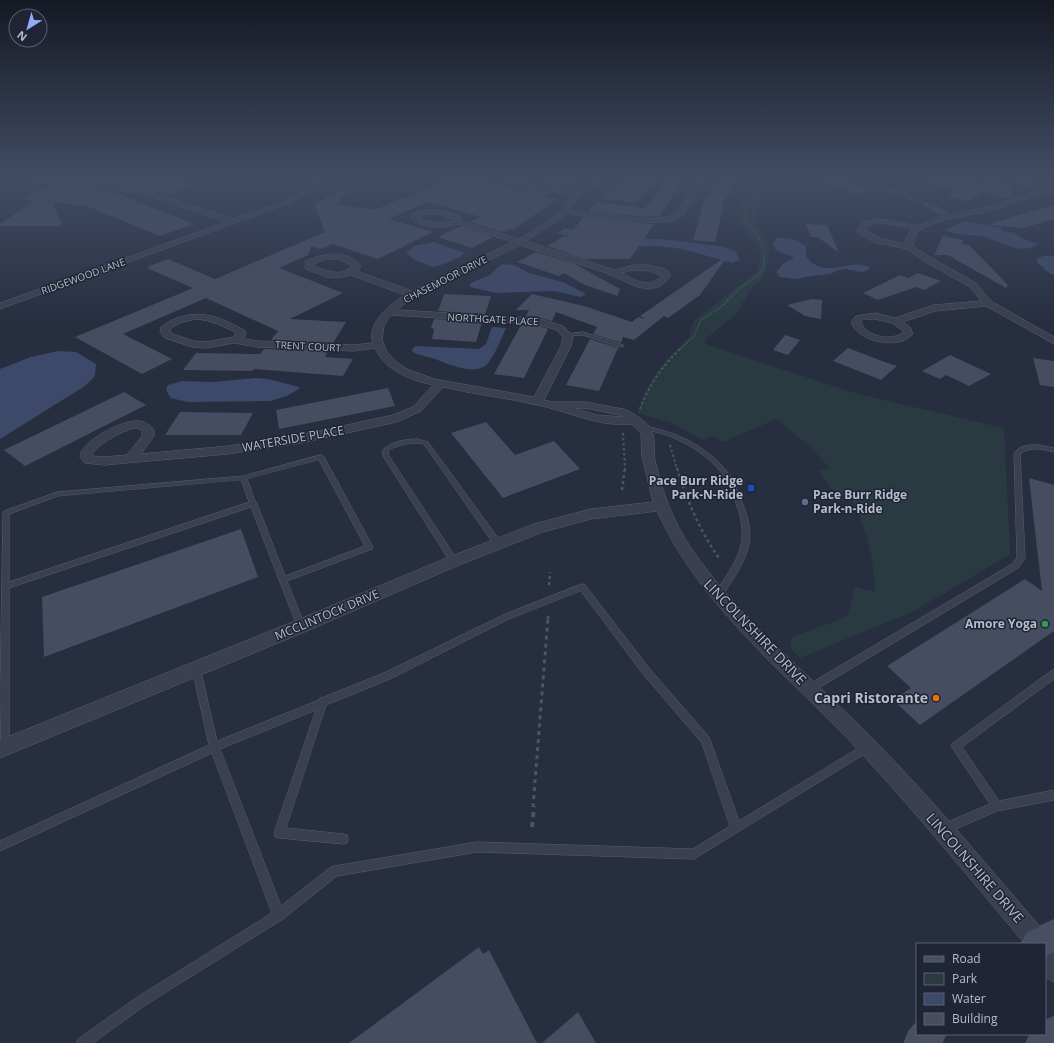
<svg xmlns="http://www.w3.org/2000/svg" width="1054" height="1043" font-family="'Open Sans',sans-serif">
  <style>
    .green { fill: #293b41 }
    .water { fill: #3d4968 }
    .building { fill: #464d61 }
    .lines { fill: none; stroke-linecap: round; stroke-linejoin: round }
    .lane-casing { stroke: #585e6d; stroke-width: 1 }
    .street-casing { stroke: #585e6d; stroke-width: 1 }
    .secondary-casing { stroke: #585e6d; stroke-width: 1 }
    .path-far4 { stroke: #47585e; stroke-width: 1.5; stroke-dasharray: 1.5 1.5; stroke-linecap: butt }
    .path-far3 { stroke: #47585e; stroke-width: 2; stroke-dasharray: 2.5 2.5; stroke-linecap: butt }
    .path-far2 { stroke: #47585e; stroke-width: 2.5; stroke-dasharray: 3 3; stroke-linecap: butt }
    .path-far1 { stroke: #47585e; stroke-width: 3; stroke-dasharray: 4 4; stroke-linecap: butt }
    .path { stroke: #47585e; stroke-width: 4; stroke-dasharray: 5 5; stroke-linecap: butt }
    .lane { fill: #3b4050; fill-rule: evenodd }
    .street { fill: #3b4050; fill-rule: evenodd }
    .secondary { fill: #494f62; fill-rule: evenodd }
    .transit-dot { fill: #1a4fb4; stroke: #1f2535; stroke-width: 1.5 }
    .service-dot { fill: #5c6f8a; stroke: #1f2535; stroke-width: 1.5 }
    .leisure-dot { fill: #2e9e5b; stroke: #1f2535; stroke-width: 1.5 }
    .food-dot { fill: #e8710a; stroke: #1f2535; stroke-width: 1.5 }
    .labels { text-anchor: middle; stroke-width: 3; stroke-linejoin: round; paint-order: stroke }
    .far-street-label { font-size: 10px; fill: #b7bcca; stroke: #1f2535 }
    .street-label { font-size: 12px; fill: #b7bcca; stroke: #1f2535 }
    .poi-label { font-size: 12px; font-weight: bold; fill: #b7bcca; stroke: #1f2535; text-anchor: end }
    .near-street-label { font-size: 14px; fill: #b7bcca; stroke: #1f2535 }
    .near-poi-label { font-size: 14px; font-weight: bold; fill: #b7bcca; stroke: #1f2535; text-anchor: end }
  </style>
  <rect width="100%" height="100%" fill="#272e40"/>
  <path class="green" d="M790,177C766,191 762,196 754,223L764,234L770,246L767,267L763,278L751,289L735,315L707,338L705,343L711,346L858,394L1004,428L1010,551L1009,555L1004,558L912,612L800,658L790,647L792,637L836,621L848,615L855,587L875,592C874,557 866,525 849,494L836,495L819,471L831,469L807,444L776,419L723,442L713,436L703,440L672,423L638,413C646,382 665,358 689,338L690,330L695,320L754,274C774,245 740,237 738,213C738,200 754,186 763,178Z"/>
  <g class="water">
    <path d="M642,177H652L657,180V183L633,203L626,202L622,200H607L597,198L603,196L607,191L620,186L627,181Z"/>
    <path d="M802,177H844L858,186L864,188L898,189L906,192L911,198L937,206L948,213L942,215L933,211L920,202L908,199L905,196L884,190L877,189L863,193H852L834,184Z"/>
    <path d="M964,221L1001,228L1003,231L1015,233L1019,237L1038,244C1021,257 1000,240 985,237C972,234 957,236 945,230Z"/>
    <path d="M564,228L640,238L672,240L725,247L735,251L740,260L732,263L683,249L657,246H627L577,236L557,234Z"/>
    <path d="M777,238C787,237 799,240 806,247V257C827,281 849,257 869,267V270L861,272L845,269L835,271L831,274L811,276L796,279L780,277L776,272L783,264L794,258C787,253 775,254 773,244Z"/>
    <path d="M434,242L465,253L460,257L444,264L433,267L415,260L406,253L414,246Z"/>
    <path d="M1043,256H1054V275C1046,273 1044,267 1037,262V259Z"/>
    <path d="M503,264L514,265L529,273L563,282L586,294L580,297L555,291L497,293L470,287V284C475,280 482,279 488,276C494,272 497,267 503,264Z"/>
    <path d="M492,327L506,328C502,337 493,360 485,366C471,375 449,364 435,359C426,356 419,356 412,351L413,348L416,346L479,349L486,344Z"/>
    <path d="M58,351L76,352L96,364L95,376L85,386L0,439V369L31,357Z"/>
    <path d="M255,378L268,379L299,387V389L287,396L270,401L187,402L171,398L168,394L166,389L168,385L182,381L212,382Z"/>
  </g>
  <g class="building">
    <path d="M47,177H159L189,180L184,182L195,185L170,194L144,189Z"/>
    <path d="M457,177H470L524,191L529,188L550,193L543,197L557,199L516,228L513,230L509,229L502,232L470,222L481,217L428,202L389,219L433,232L378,259L333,244L320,249L311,246L308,255L279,268L343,293L290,319L346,322L333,343L271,340L278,331L206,298L123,334L172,359L142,374L75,337L193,288L147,268L150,267L149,266L168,259L215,279L325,232L314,204L349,186L351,188L336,204L374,210Z"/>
    <path d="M552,177H582L560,188L538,184Z"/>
    <path d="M668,177H686L659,216L644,217L589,211L596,202L645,208Z"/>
    <path d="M921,177H960L986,187L985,180L1009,183L1012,197L1005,199L987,193V190L967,202L947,196L955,192Z"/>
    <path d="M720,180L738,183L724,201L715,242L693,240L705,198Z"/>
    <path d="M47,185L113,192L194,224L160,236L87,206L52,202L62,226H0V224L34,201L19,198L47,187Z"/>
    <path d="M1054,205V219L1023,228L988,225V224Z"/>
    <path d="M584,217L644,224H654L630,259H584L547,246L565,236L567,237Z"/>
    <path d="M806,224L827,225L839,253L818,237H811Z"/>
    <path d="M461,226L493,237L472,248L438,237Z"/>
    <path d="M943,236L963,240L962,244L969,245L1008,285L1006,288L948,255H934Z"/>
    <path d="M536,252L575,264L620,289L617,296L583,284L564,273L559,276L517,262Z"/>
    <path d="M725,257L726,258L700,295L668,318L664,316L634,340L623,337L621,343L593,334L597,327L556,312L552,321L538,317L526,316L529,310H516L532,294L584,306L632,322L638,317L646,319L640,316Z"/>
    <path d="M918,273L941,281L924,290L916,287L878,300L863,293L900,275L908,278Z"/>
    <path d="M444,294L491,296L485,314L438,311Z"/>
    <path d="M812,299L822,300L821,319L805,316L787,305Z"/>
    <path d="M434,319L482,322L476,342L432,339L434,329L431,328Z"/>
    <path d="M521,325H537L548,329L524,378L494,374Z"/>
    <path d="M785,335L800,340L788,355L773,350Z"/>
    <path d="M590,339L618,348L599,391L566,385Z"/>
    <path d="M848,348L882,361L897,366L881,380L833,361Z"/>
    <path d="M264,349L328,351L325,357L353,359L343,376L254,369L252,371L183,370L196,353L260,354Z"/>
    <path d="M950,355L991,374L969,386L946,375L940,379L922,371Z"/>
    <path d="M1033,358L1054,361V387L1040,385Z"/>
    <path d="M388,388L395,406L279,429L276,410Z"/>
    <path d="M124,392L146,405L25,466L4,450Z"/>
    <path d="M180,412L253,413L241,435H165Z"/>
    <path d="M486,422L515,455L554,441L580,469L503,498L451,433Z"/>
    <path d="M1029,478L1054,485V631L920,725L893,700L911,688L887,666L1025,579L1042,591Z"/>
    <path d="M241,529L258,577L44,657L42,597Z"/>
    <path d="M479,947L483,954L489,950L537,1043H349Z"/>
    <path d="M578,1012L596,1043H542Z"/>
  </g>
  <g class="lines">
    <g class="lane-casing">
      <g id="lane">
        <path d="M733,177H743L750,179L748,180Z"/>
        <path d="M583,332L623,345L624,346L619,347L583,335L567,336L565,335L567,334Z"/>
        <path d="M644,426C679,432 713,449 733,480C736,485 737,491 740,497C746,512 752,528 749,544C745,564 731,582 721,598L718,599L715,598L714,596C723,579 737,564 741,545C744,531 741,516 736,503C733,496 731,489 728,483C717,461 688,442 666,435C658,432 650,431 642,429L641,428L642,427Z"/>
        <path d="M417,439L428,442L501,542L502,544L501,546H495L424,444C412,441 401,445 390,449L388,451L389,456L458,561L457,563H451L383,456L382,451C389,442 405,439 417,439Z"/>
        <path d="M1030,445H1039L1054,448V452C1042,449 1030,446 1020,454L1025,558L1018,568L812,692L809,693L806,692L805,689L806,686L1012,564L1017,557L1014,453L1019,448Z"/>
        <path d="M321,455L324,457L373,547L372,549L287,581L305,626L304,628L301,629L298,628L297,626L251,507L9,588V747L7,750L4,752L1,750L0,695L3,513L4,511L57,492L243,476ZM319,460L365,546L285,576L257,504V503L255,501L247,479ZM241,480L249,502L9,582V514L58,496Z"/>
        <path d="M582,584L585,585L649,668L709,737L739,821L865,744L868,742L871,744L873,747L871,750L694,859L477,852L337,876L283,919L147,1004L93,1043H76L78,1039L139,996L272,913L212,753L0,851V841L209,745L192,668L193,665L196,664L199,665L200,668L217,741L319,700L320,698L324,697L384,673L503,615ZM581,591L643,674L702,743L730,826L693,849L477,842L335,866L331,867L281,906L220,749L316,710L274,833L275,837L279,838L343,844L347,843L348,839L347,835L343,834L286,828L326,705L390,679L509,619Z"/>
        <path d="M1054,670V679L962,747L999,801L1054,790V800L997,811L944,834L940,833L939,829L940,825L990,804L953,749L951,746L953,743L1051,671Z"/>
      </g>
    </g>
    <g class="street-casing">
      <g id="street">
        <path d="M0,177H10L0,181Z"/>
        <path d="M18,177L144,190L168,197L233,219L286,201L307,188L312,177H318L312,190L290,203L0,309V303L226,222L144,194L32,182Z"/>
        <path d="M500,177H508L511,180L574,193L602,177H610L578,196L570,210L644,219L667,217L678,212L692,188L701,177H707L698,189L684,215L672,221L644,223L567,214L526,241L614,270L634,265H646L662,268L668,271L671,276L661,286L649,289L638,287L606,273L520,245L415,296L396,310L538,318L563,326L573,336L571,346L544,400L552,402H585L623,409L627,410C635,415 646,421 651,429C656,438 653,450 655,460C662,492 673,521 691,548C741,621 812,677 874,740C935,802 991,870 1048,936L1051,945L1054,947V982L1045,977V944H1025C971,880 918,815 862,754C790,676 701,609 657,511L591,519L543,532L459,565L307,631L0,758V740L295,621L449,557L534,524L591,509L653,502L642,457L641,434L639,430L631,424C599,427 572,413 542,406C510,398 476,395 443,387L421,411L397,422L301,443L228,454L104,465L85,463L80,457C80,441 124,419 138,421C145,421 150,425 154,430V436L141,454L228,446L301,435L393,415L413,407L433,385C411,380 385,371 375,348L353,351L258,347L234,343L206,348L192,347L165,338L160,332L161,327C165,323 172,320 177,318C202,309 222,318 244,330L246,332L244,339L258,341L353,345L373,343C366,322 391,304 405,295L351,275L338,278L327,277L306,269L305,267L306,261C324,253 347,249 361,266L357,271L412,291L512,242L458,224L441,227H429L416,222L411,218L413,213C430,208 444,210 460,216L461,221L519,239L563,211L571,196L507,182ZM427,214L441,215L454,219V221C443,223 429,225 419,217ZM328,259H339L352,266C342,278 325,270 313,266L318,262ZM634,270L651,271L662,276C647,289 638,281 622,273ZM391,315L537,324L557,330L563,337L561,346L534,397L434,379L407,369L395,361L387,352L382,340L384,326ZM196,319C211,320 223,326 236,333L234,337L206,342L193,341L173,334L170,331L171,328L180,323ZM575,408H585L619,415L623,417L597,415ZM134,428H137L142,430V436L127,455L104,457L92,456C94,445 123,431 134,428Z"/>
        <path d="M1003,177H1014L1054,188V192C1032,194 1013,204 992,210C969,217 941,216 920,230C915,234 914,240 913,246L928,256L976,283L991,301L1054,337V344L986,306L935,311L903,322L910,327L913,334C900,350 858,343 851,322L856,316L875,313L895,318L934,305L981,301L970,287L922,260L907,249L874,242L863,236L856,231L863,222L877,219L891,220L917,226L939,217L987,207L1042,189ZM877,223L891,224L912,229L907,236L905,244L880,238L864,230L869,226ZM875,319L892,323L902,330L903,333C890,341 866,337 861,322L862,320Z"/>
      </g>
    </g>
    <g class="secondary-casing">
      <g id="secondary">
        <path d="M1054,920V952L1045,956V944H1021L1026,933Z"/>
        <path d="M1054,1017V1043H1026L1030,1034H1045V1021Z"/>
        <path d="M917,1022V1034H946L942,1043H904L909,1031Z"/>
      </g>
    </g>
    <path class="path-far4" d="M680,349L694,336L701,320L721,307L740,288L761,273L764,265V250L760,239L747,222L745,215L751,200L759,188L765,182L778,177"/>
    <g class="path-far3">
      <path d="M640,409C649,385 663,365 681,348"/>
      <path d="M623,433L625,469"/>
      <path d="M670,445L677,469"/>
    </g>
    <g class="path-far2">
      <path d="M677,468C687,500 699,530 719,558"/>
      <path d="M622,490L625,468"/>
      <path d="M549,585L550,572"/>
      <path d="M548,619V613"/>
    </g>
    <path class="path-far1" d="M533,807L548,618"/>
    <path class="path" d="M532,827L534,806"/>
    <use href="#lane" class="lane"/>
    <use href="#street" class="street"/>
    <use href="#secondary" class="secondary"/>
  </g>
  <linearGradient id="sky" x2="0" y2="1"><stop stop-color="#151923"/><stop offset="0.55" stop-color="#414c64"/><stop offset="1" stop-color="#414c64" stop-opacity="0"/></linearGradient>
  <rect width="1054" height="323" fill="url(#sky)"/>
  <rect class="transit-dot" x="747" y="484" width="8" height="8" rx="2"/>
  <circle class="service-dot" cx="805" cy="502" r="4"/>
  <circle class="leisure-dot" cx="1045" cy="624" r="4"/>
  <circle class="food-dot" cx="936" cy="698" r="4"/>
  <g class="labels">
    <g class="far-street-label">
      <text transform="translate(83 276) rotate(-20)" y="4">RIDGEWOOD LANE</text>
      <text transform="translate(445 279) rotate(-27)" y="4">CHASEMOOR DRIVE</text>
      <text transform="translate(493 319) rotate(3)" y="4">NORTHGATE PLACE</text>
      <text transform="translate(308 346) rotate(3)" y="4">TRENT COURT</text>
    </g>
    <g class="street-label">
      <text transform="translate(293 439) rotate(-10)" y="4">WATERSIDE PLACE</text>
      <text transform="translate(327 615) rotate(-23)" y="4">MCCLINTOCK DRIVE</text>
    </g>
    <g class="poi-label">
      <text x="743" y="485">Pace Burr Ridge<tspan x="743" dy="14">Park-N-Ride</tspan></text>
      <text x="813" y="499" text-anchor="start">Pace Burr Ridge<tspan x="813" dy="14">Park-n-Ride</tspan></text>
      <text x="1037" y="628">Amore Yoga</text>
    </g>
    <g class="near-street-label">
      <text transform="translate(755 632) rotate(46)" y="5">LINCOLNSHIRE DRIVE</text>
      <text transform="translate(975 868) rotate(49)" y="5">LINCOLNSHIRE DRIVE</text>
    </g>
    <g class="near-poi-label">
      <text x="928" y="703">Capri Ristorante</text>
    </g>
  </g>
  <rect x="916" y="943" width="130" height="92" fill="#1f2535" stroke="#5c6171"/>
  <rect x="924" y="956" width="20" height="6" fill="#494f62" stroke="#5c6171"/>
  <text x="952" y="963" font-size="12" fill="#b7bcca">Road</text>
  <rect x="924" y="973" width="20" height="12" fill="#293b41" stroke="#5c6171"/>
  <text x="952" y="983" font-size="12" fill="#b7bcca">Park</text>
  <rect x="924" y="993" width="20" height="12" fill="#3d4968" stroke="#5c6171"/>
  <text x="952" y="1003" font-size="12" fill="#b7bcca">Water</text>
  <rect x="924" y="1013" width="20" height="12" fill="#464d61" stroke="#5c6171"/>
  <text x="952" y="1023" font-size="12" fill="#b7bcca">Building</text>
  <g transform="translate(28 28) rotate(217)"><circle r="19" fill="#1f2535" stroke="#5c6171"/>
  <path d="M0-3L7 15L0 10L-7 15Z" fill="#92aaf4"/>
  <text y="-6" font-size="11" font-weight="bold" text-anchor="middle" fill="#b7bcca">N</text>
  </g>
</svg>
